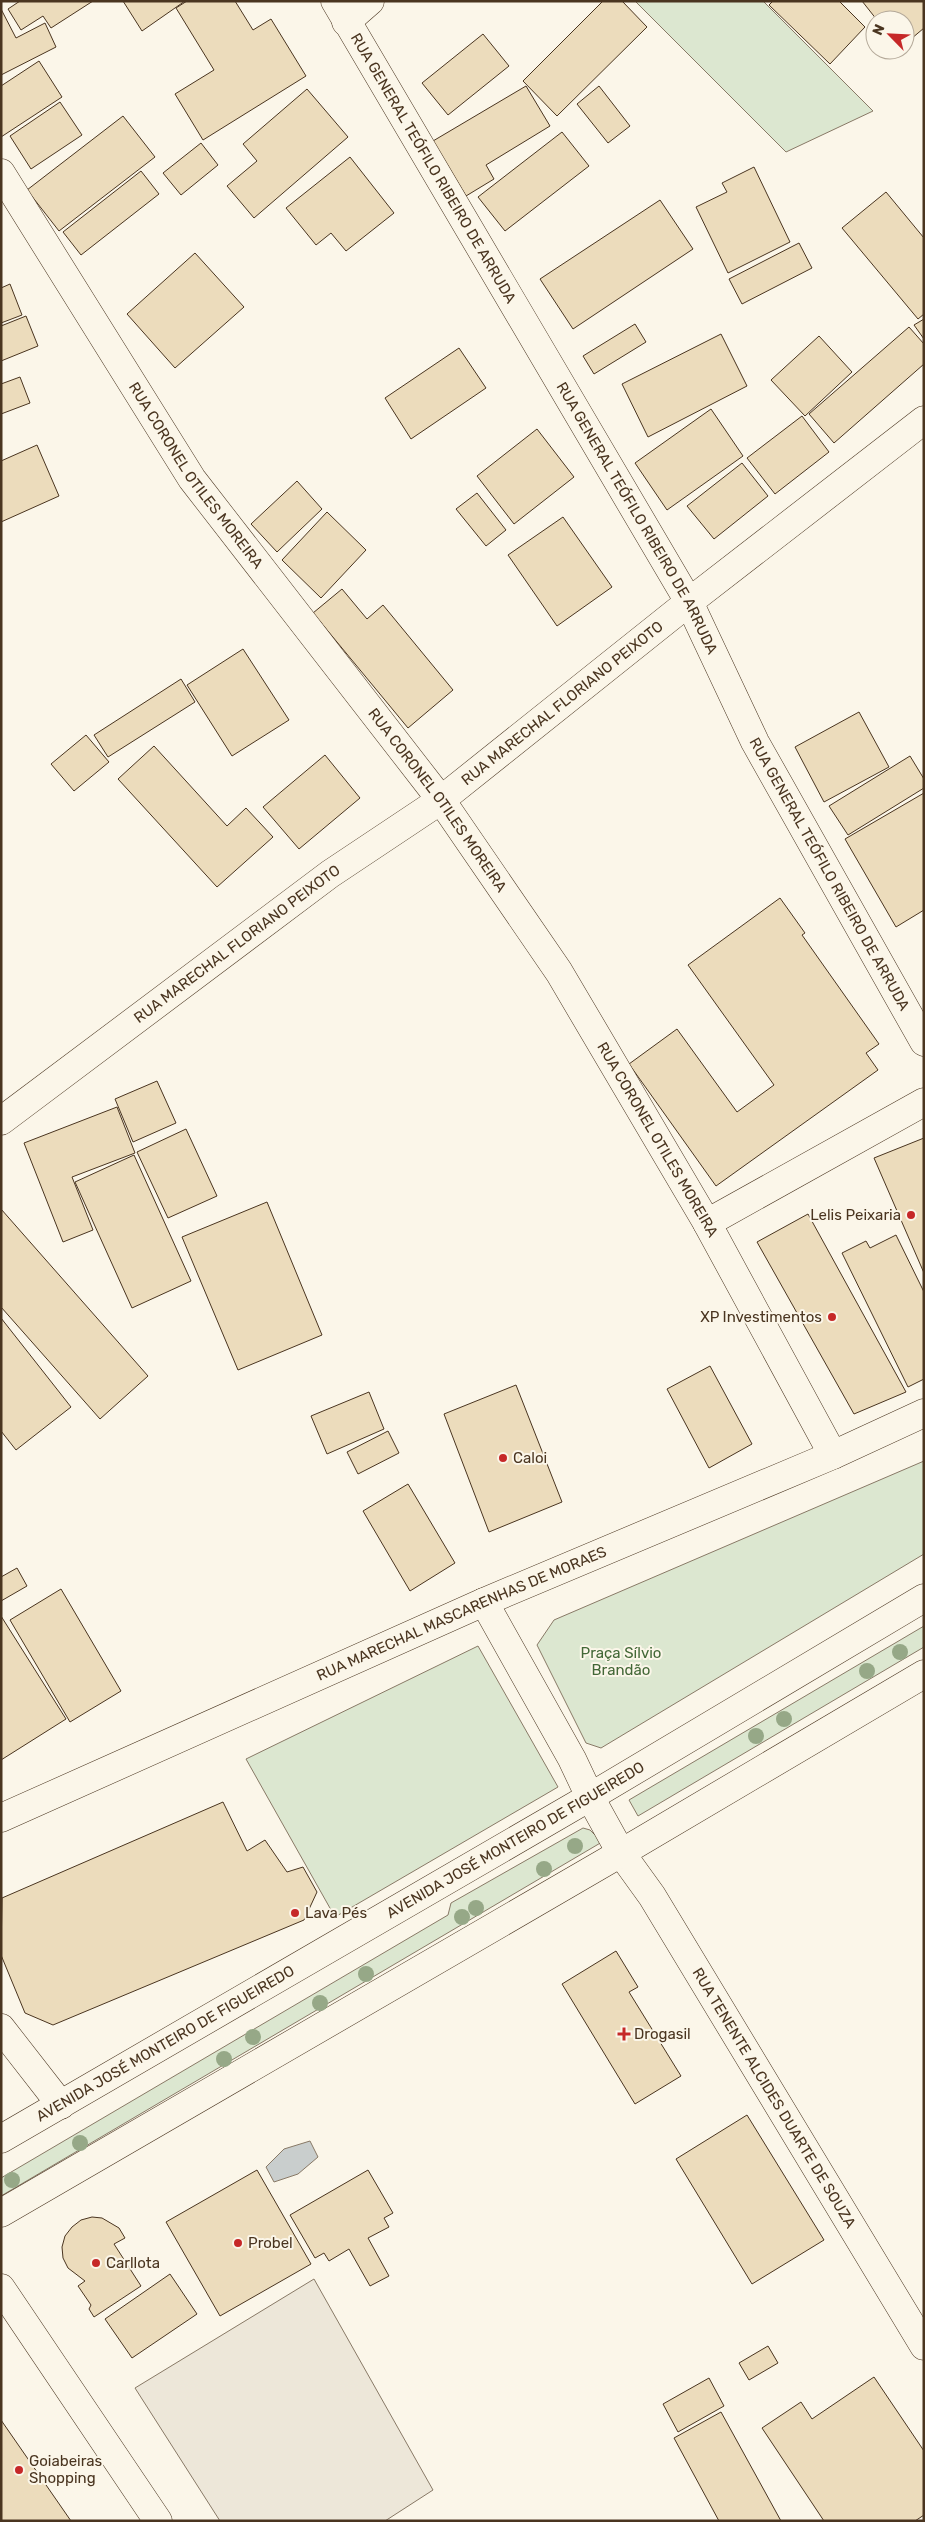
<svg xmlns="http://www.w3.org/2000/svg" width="925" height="2522" font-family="Rubik,sans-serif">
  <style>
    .green { fill: #dce7d0; stroke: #887966 }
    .parking { fill: #ede7d9; stroke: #887966 }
    .water { fill: #c9cecd; stroke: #887966 }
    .building { fill: #ecdcbc; stroke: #4a3520 }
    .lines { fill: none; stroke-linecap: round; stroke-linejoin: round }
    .street-casing { stroke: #4a3520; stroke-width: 29 }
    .primary-casing { stroke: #4a3520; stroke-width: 29 }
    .street { stroke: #fbf6e9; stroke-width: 28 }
    .primary { stroke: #fbf6e9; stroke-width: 28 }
    .tree { fill: #96a887 }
    .poi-dot { fill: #c62828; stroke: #fbf6e9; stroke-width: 2 }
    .labels { text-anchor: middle; stroke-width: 4; stroke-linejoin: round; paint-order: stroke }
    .street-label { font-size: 15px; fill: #4a3520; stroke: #fbf6e9 }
    .poi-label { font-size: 15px; fill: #4a3520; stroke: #fbf6e9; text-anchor: start }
    .park-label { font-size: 15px; fill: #436837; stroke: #fbf6e9 }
  </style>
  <rect width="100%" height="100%" fill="#fbf6e9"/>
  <g class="green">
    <path d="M635,1H763L873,111L786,152Z"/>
    <path d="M924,1461V1554L601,1748L586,1743L537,1645L554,1620Z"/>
    <path d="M924,1626V1647L638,1816L629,1800Z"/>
    <path d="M478,1646L558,1787L335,1917L246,1759Z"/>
    <path d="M583,1828L590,1830L602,1842L1,2196V2178L448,1915L451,1903Z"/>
  </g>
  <path class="parking" d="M314,2279L433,2490L385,2521H220L135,2388Z"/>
  <path class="water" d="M310,2141L318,2157L298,2174L274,2182L266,2167L284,2149Z"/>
  <g class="building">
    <path d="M20,1H93L51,28L43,16L21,30L8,9Z"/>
    <path d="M123,1H185L142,31Z"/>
    <path d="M187,1H235L253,30L271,19L306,76L203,140L175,94L214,70L176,8Z"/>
    <path d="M603,1H622L647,27L557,116L523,81Z"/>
    <path d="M773,1H839L865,27L830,64L769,5Z"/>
    <path d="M862,1H924V28L905,44V20H877Z"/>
    <path d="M1,9L16,38L45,23L56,47L1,75Z"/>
    <path d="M483,34L509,66L448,115L422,83Z"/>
    <path d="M39,61L62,97L1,137V86Z"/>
    <path d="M526,86L550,126L486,165L494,179L466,196L433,141Z"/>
    <path d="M599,86L630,126L608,143L577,104Z"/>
    <path d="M307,89L348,137L254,218L227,186L257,161L243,144Z"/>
    <path d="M60,102L82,135L31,169L10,136Z"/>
    <path d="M123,116L155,157L59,231L27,190Z"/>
    <path d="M562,132L589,166L505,231L478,197Z"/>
    <path d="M201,143L218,165L181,195L163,173Z"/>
    <path d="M350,157L394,213L346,251L331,233L316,245L286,208Z"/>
    <path d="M754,167L790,242L728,273L696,207L727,192L722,183Z"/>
    <path d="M141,171L159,194L81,255L63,232Z"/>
    <path d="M886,192L924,238V314L918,319L842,228Z"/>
    <path d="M660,200L693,249L573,329L540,279Z"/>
    <path d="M799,243L812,268L742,304L729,279Z"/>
    <path d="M195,253L244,307L175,368L127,314Z"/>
    <path d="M10,284L22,315L1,323V288Z"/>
    <path d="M26,316L38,346L1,361V326Z"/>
    <path d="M924,319V339L914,325Z"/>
    <path d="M635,324L646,342L594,374L583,356Z"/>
    <path d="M909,327L924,344V364L834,443L809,414Z"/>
    <path d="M721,334L747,386L648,437L622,384Z"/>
    <path d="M819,336L852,372L805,416L771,380Z"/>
    <path d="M459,348L486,388L411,439L385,398Z"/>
    <path d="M20,377L30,403L1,414V384Z"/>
    <path d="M711,409L743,456L667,510L635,463Z"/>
    <path d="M802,416L829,452L775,494L747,458Z"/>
    <path d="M537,429L574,477L514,524L477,476Z"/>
    <path d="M37,445L59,496L1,522V461Z"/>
    <path d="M742,463L768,496L714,539L687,506Z"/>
    <path d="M297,481L322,509L277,552L251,524Z"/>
    <path d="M477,493L506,530L486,546L456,509Z"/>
    <path d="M327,512L366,550L321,598L282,560Z"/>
    <path d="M563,517L612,587L557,626L508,555Z"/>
    <path d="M342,589L367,619L383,605L453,690L408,728L313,613Z"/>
    <path d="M243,649L289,720L232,756L187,685Z"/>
    <path d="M181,679L195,702L108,757L94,735Z"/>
    <path d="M859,712L889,767L824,802L795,747Z"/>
    <path d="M86,735L109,762L74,791L51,764Z"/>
    <path d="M154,746L227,826L246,808L273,837L217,887L118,779Z"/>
    <path d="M325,755L360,798L299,849L263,807Z"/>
    <path d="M910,756L924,779V788L848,835L829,806Z"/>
    <path d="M924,793V910L896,927L845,839Z"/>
    <path d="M780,898L805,933L802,935L879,1044L866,1053L878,1070L716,1186L629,1064L677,1029L737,1112L774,1085L688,965Z"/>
    <path d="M157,1081L176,1123L133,1142L115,1099Z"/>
    <path d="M117,1107L135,1153L72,1177L93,1230L63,1242L24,1143Z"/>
    <path d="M186,1129L217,1196L168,1218L137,1152Z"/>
    <path d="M924,1138V1273L874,1158Z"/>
    <path d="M134,1155L191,1281L132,1308L75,1182Z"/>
    <path d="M267,1202L322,1335L238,1370L182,1237Z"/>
    <path d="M1,1209L148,1376L100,1419L1,1307Z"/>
    <path d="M808,1214L906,1392L854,1414L757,1242Z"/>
    <path d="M896,1235L924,1292V1379L908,1387L842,1253L866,1241L870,1248Z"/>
    <path d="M1,1318L71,1407L16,1450L1,1431Z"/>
    <path d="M710,1366L752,1444L709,1468L667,1389Z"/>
    <path d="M516,1385L562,1502L489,1532L444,1414Z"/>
    <path d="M369,1392L384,1429L327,1454L311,1416Z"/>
    <path d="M388,1431L399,1453L358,1474L347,1452Z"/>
    <path d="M408,1484L455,1563L410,1591L363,1511Z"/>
    <path d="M17,1568L27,1586L1,1601V1577Z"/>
    <path d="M61,1589L121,1691L70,1722L10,1620Z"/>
    <path d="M1,1616L66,1719L1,1760Z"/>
    <path d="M223,1802L247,1851L265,1840L287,1872L303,1867L317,1892L304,1920L53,2025L25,2013L1,1955L2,1898Z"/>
    <path d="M616,1951L638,1987L629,1992L681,2076L635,2104L562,1984Z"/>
    <path d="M747,2115L824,2240L752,2284L676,2159Z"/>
    <path d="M257,2170L311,2264L220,2316L166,2222Z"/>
    <path d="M368,2170L393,2213L384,2218L389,2227L368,2238L389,2276L370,2286L349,2249L329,2261L324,2253L315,2258L290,2215Z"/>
    <path d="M92,2217L102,2218L119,2228L125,2238L114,2244L141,2286L94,2317L89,2309L91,2305L78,2286L85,2281L68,2268L63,2258L62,2247L65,2236L72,2227L81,2220Z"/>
    <path d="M170,2274L197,2314L132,2358L105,2319Z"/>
    <path d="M768,2346L778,2363L749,2380L739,2363Z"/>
    <path d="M874,2377L924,2451V2515L915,2521H824L762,2428L801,2402L812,2419Z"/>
    <path d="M709,2378L724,2406L678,2432L663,2404Z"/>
    <path d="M721,2412L781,2521H719L674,2438Z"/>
    <path d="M1,2420L71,2521H1Z"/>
  </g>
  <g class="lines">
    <g class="street-casing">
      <g id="street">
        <path id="s1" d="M335,1L689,602L755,742L924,1042"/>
        <path d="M346,22L370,1"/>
        <path id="s2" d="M1,173L192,479L441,800L559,972L707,1223L833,1455"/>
        <path id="s3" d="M1,1121L330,874L441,800L689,602L924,420"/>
        <path d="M707,1223L924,1102"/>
        <path id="s4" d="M484,1602L572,1759L590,1797L621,1853L652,1896L924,2346"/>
        <path id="s5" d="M1,1818L484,1602L833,1455L924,1413"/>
        <path d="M1,2028L61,2105"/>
        <path d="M1,2288L158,2521"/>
      </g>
    </g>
    <g class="primary-casing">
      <g id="primary">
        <path id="s6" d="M1,2139L590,1797L924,1598"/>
        <path d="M1,2213L621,1853L924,1674"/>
      </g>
    </g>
    <use href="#street" class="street"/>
    <use href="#primary" class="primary"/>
  </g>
  <g class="tree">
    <circle cx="900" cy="1652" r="8"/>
    <circle cx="867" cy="1671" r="8"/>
    <circle cx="784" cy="1719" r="8"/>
    <circle cx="756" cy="1736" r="8"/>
    <circle cx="575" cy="1846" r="8"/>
    <circle cx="544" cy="1869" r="8"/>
    <circle cx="476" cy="1908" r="8"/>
    <circle cx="462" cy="1917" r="8"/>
    <circle cx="366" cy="1974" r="8"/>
    <circle cx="320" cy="2003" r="8"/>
    <circle cx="253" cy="2037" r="8"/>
    <circle cx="224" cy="2059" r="8"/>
    <circle cx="80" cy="2143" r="8"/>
    <circle cx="12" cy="2180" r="8"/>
  </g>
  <g class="poi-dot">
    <circle cx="911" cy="1215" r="5"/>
    <circle cx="832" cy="1317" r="5"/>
    <circle cx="503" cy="1458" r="5"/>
    <circle cx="295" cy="1913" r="5"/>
    <path d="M621.5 2026.5h5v5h5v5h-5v5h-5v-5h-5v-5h5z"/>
    <circle cx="238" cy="2243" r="5"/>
    <circle cx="96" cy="2263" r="5"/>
    <circle cx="19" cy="2470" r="5"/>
  </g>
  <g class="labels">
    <g class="street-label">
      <text dy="5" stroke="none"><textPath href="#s1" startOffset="194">RUA GENERAL TEÓFILO RIBEIRO DE ARRUDA</textPath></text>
      <text dy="5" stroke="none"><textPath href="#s2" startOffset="360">RUA CORONEL OTILES MOREIRA</textPath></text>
      <text dy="5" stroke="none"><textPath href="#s1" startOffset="599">RUA GENERAL TEÓFILO RIBEIRO DE ARRUDA</textPath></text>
      <text dy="5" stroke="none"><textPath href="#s3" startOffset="700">RUA MARECHAL FLORIANO PEIXOTO</textPath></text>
      <text dy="5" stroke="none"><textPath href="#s2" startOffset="765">RUA CORONEL OTILES MOREIRA</textPath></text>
      <text dy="5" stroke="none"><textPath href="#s1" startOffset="1004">RUA GENERAL TEÓFILO RIBEIRO DE ARRUDA</textPath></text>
      <text dy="5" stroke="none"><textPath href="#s3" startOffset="295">RUA MARECHAL FLORIANO PEIXOTO</textPath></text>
      <text dy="5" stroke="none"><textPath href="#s2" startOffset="1170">RUA CORONEL OTILES MOREIRA</textPath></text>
      <text dy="5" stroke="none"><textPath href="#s5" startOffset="504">RUA MARECHAL MASCARENHAS DE MORAES</textPath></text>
      <text dy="5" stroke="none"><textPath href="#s6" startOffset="595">AVENIDA JOSÉ MONTEIRO DE FIGUEIREDO</textPath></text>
      <text dy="5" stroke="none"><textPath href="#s6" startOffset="190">AVENIDA JOSÉ MONTEIRO DE FIGUEIREDO</textPath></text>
      <text dy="5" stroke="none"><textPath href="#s4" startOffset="575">RUA TENENTE ALCIDES DUARTE DE SOUZA</textPath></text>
    </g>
    <g class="poi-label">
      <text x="901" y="1220" text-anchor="end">Lelis Peixaria</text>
      <text x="822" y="1322" text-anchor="end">XP Investimentos</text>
      <text x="513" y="1463">Caloi</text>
      <text x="305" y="1918">Lava Pés</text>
      <text x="634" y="2039">Drogasil</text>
      <text x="248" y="2248">Probel</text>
      <text x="106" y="2268">Carllota</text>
      <text x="29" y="2466">Goiabeiras<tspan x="29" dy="17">Shopping</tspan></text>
    </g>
    <g class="park-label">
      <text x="621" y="1658">Praça Sílvio<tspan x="621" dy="17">Brandão</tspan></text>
    </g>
  </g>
  <rect width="925" height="2522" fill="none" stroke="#4a3520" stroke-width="5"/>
  <g transform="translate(890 35) rotate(294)"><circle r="24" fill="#fbf6e9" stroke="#b4a999"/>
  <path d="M0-4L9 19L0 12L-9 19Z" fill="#c62828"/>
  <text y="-8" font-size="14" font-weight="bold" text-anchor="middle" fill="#4a3520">N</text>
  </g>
</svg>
